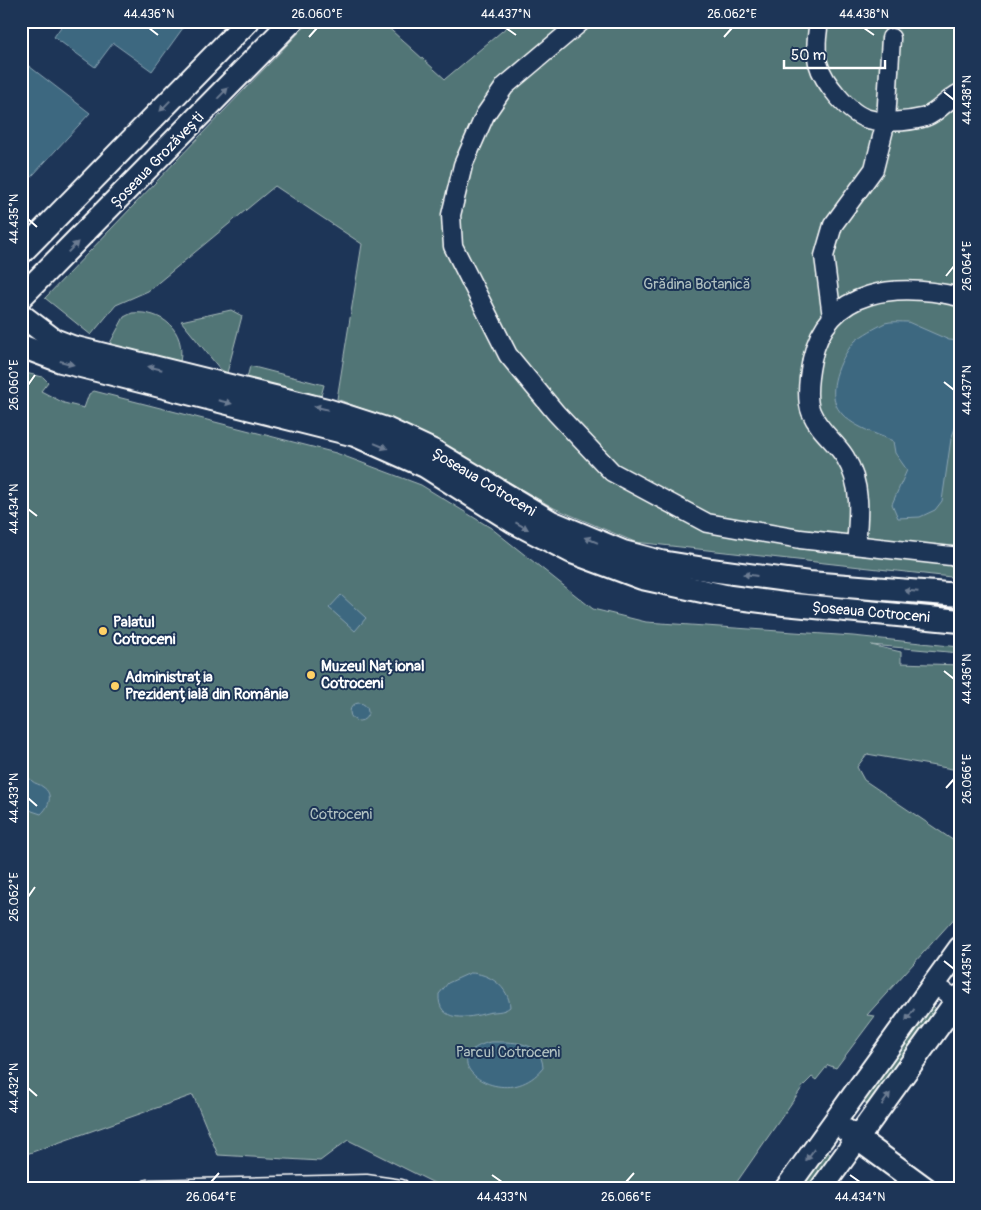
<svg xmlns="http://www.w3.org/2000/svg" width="981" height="1210" font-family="Pangolin,sans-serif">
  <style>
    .green { fill: #517576; stroke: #a8baba }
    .water { fill: #3c6880; stroke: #8aa4b3 }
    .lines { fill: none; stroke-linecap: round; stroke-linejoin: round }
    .minor-casing { stroke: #fff; stroke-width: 21 }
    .major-casing { stroke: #fff; stroke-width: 26 }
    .minor { stroke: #1d3557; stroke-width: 18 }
    .major { stroke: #1d3557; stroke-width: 22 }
    .oneway { fill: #6c7c92 }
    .ticks { fill: none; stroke: #fff; stroke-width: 2 }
    .poi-dot { fill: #ffd166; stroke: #1d3557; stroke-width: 2 }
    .labels { text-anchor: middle; stroke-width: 4; stroke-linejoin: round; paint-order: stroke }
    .street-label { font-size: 15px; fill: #fff; stroke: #1d3557 }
    .park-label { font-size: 15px; fill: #b1c1c1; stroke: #1d3557 }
    .poi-label { font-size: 15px; font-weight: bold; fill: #fff; stroke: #1d3557; text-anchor: start }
    .neatline { fill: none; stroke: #fff; stroke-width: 2 }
    .ticks-label { font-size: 12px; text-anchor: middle; fill: #fff }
  </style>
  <rect width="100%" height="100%" fill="#1d3557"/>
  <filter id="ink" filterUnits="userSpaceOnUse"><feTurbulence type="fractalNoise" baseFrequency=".02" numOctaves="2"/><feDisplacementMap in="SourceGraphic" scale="10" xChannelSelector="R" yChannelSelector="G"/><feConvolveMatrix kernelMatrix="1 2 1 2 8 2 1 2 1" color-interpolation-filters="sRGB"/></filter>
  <g filter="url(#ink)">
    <g class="green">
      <path d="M310,21H381L445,79L514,21H960V578L635,542L554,508L448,447L396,422L337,399L362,244L275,186L148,291L116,305L91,335L45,298Z"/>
      <path d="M231,310L242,316L227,373L220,369L181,321Z"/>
      <path d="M132,313C162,310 186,330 180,362L109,345L124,317Z"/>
      <path d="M250,366L324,385L321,396L247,378Z"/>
      <path d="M21,372L43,377L48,382L41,391L64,403L84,408L89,394L94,391L336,453L421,485L491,528L593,609L646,622L853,636L960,647V653L871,645L901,652V663L960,665L958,770L867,754L857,767L864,780L960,845V912L867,1015L875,1016L836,1068L828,1065L816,1080L812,1077L804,1085L732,1189H446L348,1140L320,1161L218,1155L193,1095L21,1156Z"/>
      <path d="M738,585L960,604V612L821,600L742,588Z"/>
      <path d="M932,1005L936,1009L938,1014L873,1103L867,1104L862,1101Z"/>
      <path d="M825,1150L830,1154V1161L810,1189H792Z"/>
    </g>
    <g class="water">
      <path d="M65,21H188L152,71L113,43L95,67L54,37Z"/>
      <path d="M21,60L90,113L22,187H21Z"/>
      <path d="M908,322L949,340L960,341V415L951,439L942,501L935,510L920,517L898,518L892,504L907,470L895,453L893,441C875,433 845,425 836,405C828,386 842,355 855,341C862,335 877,327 885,323C891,321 901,322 908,322Z"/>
      <path d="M341,595L366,618L355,631L329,608Z"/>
      <circle cx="359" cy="712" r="9"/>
      <path d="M21,764C24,769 27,777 32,781C35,784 40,784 43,787C54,794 49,807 41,814L32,811L21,800Z"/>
      <path d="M470,973C489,973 509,987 510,1007C503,1013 495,1011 487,1013C469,1018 437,1024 439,994L448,983Z"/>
      <path d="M490,1042C511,1042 542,1040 543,1068C505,1116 428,1058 490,1042Z"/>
    </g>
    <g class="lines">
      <g class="minor-casing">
        <g id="minor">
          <path d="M582,21L505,86L485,115L463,165L451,215L453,246L508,355L556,413L612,472L707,523L800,539L960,557"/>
          <path d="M819,21C817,35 815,49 818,63C823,82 849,114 868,119C884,123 906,122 922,118C936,115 947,99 960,93"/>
          <path d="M832,317L824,256L833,225L874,169L886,121L891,38"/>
          <path d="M856,545C859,515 862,484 845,457C835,441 819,431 811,412C805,397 809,374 812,359C828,286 899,283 960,297"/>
          <path d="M933,984L960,1002"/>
          <path d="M148,1189L366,1184L401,1189"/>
        </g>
      </g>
      <g class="major-casing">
        <g id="major">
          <path d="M21,253L248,21"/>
          <path d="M21,297L292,21"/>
          <path d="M21,315L54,340L72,347L327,410L386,429L433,451L551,522L623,552L661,562L711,570L809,583L960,595"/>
          <path d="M21,346L61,361L355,435L425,466L514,522L572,552L642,578L730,597L784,604L960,621"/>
          <path d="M847,1131L926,1189"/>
          <path d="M786,1189L960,948"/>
          <path d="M821,1189L960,996"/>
        </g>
      </g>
      <use href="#minor" class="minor"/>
      <use href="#major" class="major"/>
    </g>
    <defs><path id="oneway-solid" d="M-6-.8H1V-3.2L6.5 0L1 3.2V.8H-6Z" transform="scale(1.25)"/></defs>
    <g class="oneway">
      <use href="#oneway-solid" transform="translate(223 93) rotate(-46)"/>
      <use href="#oneway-solid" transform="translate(165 106) rotate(134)"/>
      <use href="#oneway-solid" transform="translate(73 247) rotate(-46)"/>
      <use href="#oneway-solid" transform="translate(67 363) rotate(15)"/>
      <use href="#oneway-solid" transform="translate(155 368) rotate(-167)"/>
      <use href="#oneway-solid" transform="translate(225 402) rotate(14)"/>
      <use href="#oneway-solid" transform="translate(321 408) rotate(-166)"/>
      <use href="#oneway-solid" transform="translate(381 446) rotate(22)"/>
      <use href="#oneway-solid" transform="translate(522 526) rotate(29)"/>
      <use href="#oneway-solid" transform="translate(591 540) rotate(-158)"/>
      <use href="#oneway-solid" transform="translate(750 575) rotate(-173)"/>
      <use href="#oneway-solid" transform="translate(911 591) rotate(-175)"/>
      <use href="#oneway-solid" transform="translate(910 1015) rotate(126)"/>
      <use href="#oneway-solid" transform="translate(886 1099) rotate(-54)"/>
      <use href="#oneway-solid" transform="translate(810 1155) rotate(126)"/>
    </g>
  </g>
  <path class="ticks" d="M149,28L158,35M506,28L516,35M864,28L874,35M309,37L317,28M724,37L732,28M944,92L954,100M28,219L37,227M946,276L954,266M944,382L954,390M28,385L35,375M28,509L37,516M944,671L954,679M946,788L954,779M28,798L37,806M28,897L35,887M944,961L954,969M28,1088L37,1096M492,1175L502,1182M850,1175L860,1182M211,1182L219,1173M626,1182L634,1173"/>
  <g class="poi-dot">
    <circle cx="103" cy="631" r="5"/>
    <circle cx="311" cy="675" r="5"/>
    <circle cx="115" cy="686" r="5"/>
  </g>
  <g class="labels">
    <g class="street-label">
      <text transform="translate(157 160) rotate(-46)" y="5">Șoseaua Grozăvești</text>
      <text transform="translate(484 482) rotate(31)" y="5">Șoseaua Cotroceni</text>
      <text transform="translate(871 612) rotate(5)" y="5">Șoseaua Cotroceni</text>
    </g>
    <g class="park-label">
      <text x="697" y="289">Grădina Botanică</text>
      <text x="341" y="819">Cotroceni</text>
      <text x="508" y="1057">Parcul Cotroceni</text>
    </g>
    <g class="poi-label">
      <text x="113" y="627">Palatul<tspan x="113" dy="17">Cotroceni</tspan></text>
      <text x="321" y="671">Muzeul Național<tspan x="321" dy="17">Cotroceni</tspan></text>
      <text x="125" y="682">Administrația<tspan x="125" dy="17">Prezidențială din România</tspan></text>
    </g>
  </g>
  <rect width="981" height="1210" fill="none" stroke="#1d3557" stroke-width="55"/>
  <path d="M784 60v8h101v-8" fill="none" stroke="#ffffff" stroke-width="2.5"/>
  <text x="791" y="60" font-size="15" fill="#ffffff" stroke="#1d3557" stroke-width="4" paint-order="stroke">50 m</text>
  <rect x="28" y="28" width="926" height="1154" class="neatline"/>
  <g class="ticks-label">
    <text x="149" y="18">44.436°N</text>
    <text x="317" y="18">26.060°E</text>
    <text x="506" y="18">44.437°N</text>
    <text x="732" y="18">26.062°E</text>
    <text x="864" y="18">44.438°N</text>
    <text transform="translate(967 100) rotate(-90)" y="4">44.438°N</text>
    <text transform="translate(14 219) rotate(-90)" y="4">44.435°N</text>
    <text transform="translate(967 266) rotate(-90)" y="4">26.064°E</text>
    <text transform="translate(14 385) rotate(-90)" y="4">26.060°E</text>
    <text transform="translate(967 390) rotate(-90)" y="4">44.437°N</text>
    <text transform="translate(14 509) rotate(-90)" y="4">44.434°N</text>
    <text transform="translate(967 679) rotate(-90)" y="4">44.436°N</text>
    <text transform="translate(967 779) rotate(-90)" y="4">26.066°E</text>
    <text transform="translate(14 798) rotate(-90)" y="4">44.433°N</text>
    <text transform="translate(14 897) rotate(-90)" y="4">26.062°E</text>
    <text transform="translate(967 969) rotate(-90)" y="4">44.435°N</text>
    <text transform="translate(14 1088) rotate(-90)" y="4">44.432°N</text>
    <text x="211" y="1201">26.064°E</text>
    <text x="502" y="1201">44.433°N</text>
    <text x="626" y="1201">26.066°E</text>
    <text x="860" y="1201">44.434°N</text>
  </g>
</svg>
